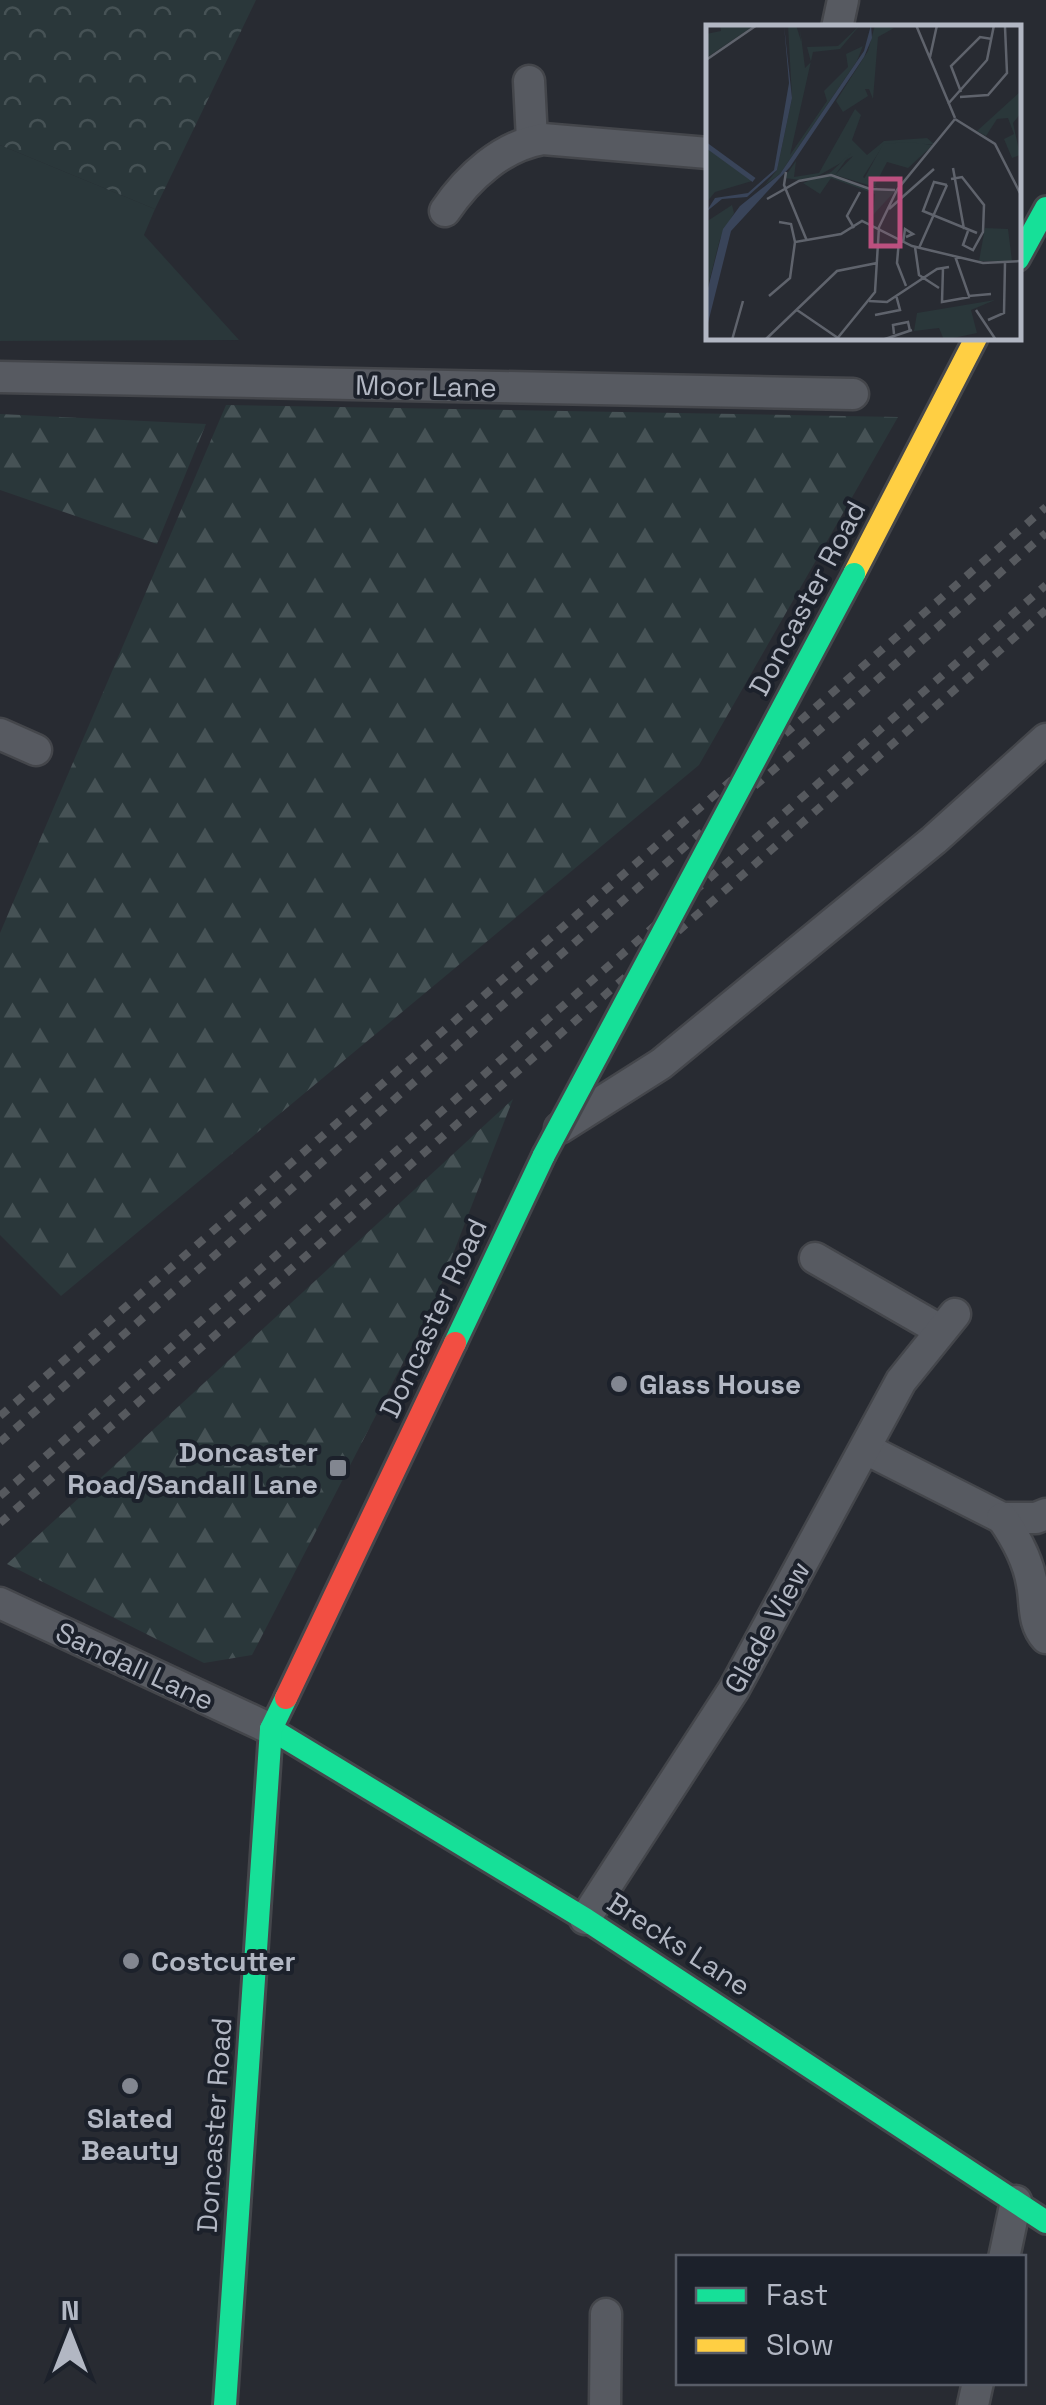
<svg xmlns="http://www.w3.org/2000/svg" width="1046" height="2405" font-family="'Space Grotesk',sans-serif">
  <style>
    .grass { fill: #2a373a }
    .forest { fill: url(#forest-firs) }
    .park { fill: url(#park-crowns) }
    .lines { fill: none; stroke-linecap: round; stroke-linejoin: round }
    .street-casing { stroke: #44464b; stroke-width: 35 }
    .fast-casing { stroke: #44464b; stroke-width: 28 }
    .slow-casing { stroke: #44464b; stroke-width: 28 }
    .jam-casing { stroke: #44464b; stroke-width: 28 }
    .street { stroke: #575a61; stroke-width: 30 }
    .fast { stroke: #16e098; stroke-width: 22 }
    .slow { stroke: #ffcf43; stroke-width: 22 }
    .jam { stroke: #f24e42; stroke-width: 22 }
    .rail { stroke: #56595e; stroke-width: 8; stroke-dasharray: 10 10; stroke-linecap: butt }
    .fast-bridge-casing { stroke: #44464b; stroke-width: 28; stroke-linecap: butt }
    .fast-bridge { stroke: #16e098; stroke-width: 22 }
    .poi-dot { fill: #828690; stroke: #1c212b; stroke-width: 4 }
    .labels { text-anchor: middle; stroke-width: 8; stroke-linejoin: round; paint-order: stroke }
    .street-label { font-size: 28px; fill: #b2b7c3; stroke: #1c212b }
    .poi-label { font-size: 28px; font-weight: bold; fill: #b2b7c3; stroke: #1c212b; text-anchor: start }
    .inset-river { fill: none; stroke: #394459; stroke-width: 5 }
    .inset-road { fill: none; stroke: #5f636c; stroke-width: 2.5 }
    .view { fill: #bc507f; fill-opacity: 0.15; stroke: #bc507f; stroke-width: 5 }
    .inset-edge { fill: none; stroke: #b2b7c3; stroke-width: 5 }
  </style>
  <defs>
    <pattern id="forest-firs" width="22" height="20" patternUnits="userSpaceOnUse" patternTransform="scale(2.5)"><rect width="22" height="20" fill="#2a373a"/><path d="M5 1l3.5 6h-7zM16 11l3.5 6h-7z" fill="#465255"/></pattern>
    <pattern id="park-crowns" width="20" height="18" patternUnits="userSpaceOnUse" patternTransform="scale(2.5)"><rect width="20" height="18" fill="#2a373a"/><path d="M2 6a3 3 0 1 1 6 0M12 15a3 3 0 1 1 6 0" fill="none" stroke="#465255"/></pattern>
  </defs>
  <rect width="100%" height="100%" fill="#282b32"/>
  <path class="grass" d="M0,145L155,209L144,235L239,340L0,341Z"/>
  <g class="forest">
    <path d="M226,405L898,417L699,765L61,1296L0,1235V933Z"/>
    <path d="M0,414L206,424L157,544L0,490Z"/>
    <path d="M513,1099L434,1303L252,1655L204,1663L7,1564Z"/>
  </g>
  <path class="park" d="M0,0H256L155,209L0,145Z"/>
  <g class="lines">
    <g class="street-casing">
      <g id="street">
        <path d="M837,28L843,0"/>
        <path d="M529,81L532,140"/>
        <path d="M445,211C468,177 502,146 543,139L708,153"/>
        <path d="M0,377L853,394"/>
        <path d="M0,734L36,750"/>
        <path d="M560,1128L661,1064L934,840L1046,739"/>
        <path d="M815,1258L940,1330"/>
        <path d="M866,1449L1002,1518H1036L1046,1514"/>
        <path d="M1002,1518C1016,1538 1028,1559 1032,1584C1036,1603 1032,1623 1046,1638"/>
        <path d="M0,1603L271,1729"/>
        <path d="M585,1919L734,1689L901,1381L955,1314"/>
        <path d="M1004,2258L1016,2201"/>
        <path d="M605,2405L606,2314"/>
        <path d="M973,2405L978,2382"/>
      </g>
    </g>
    <g class="fast-casing">
      <g id="fast">
        <path d="M1018,259L1046,208"/>
        <path d="M455,1343L544,1155"/>
        <path d="M271,1729L585,1919L1046,2222"/>
        <path d="M225,2405L271,1729L286,1698"/>
      </g>
    </g>
    <g class="slow-casing">
      <path id="slow" d="M854,574L976,338"/>
    </g>
    <g class="jam-casing">
      <path id="jam" d="M286,1698L455,1343"/>
    </g>
    <use href="#street" class="street"/>
    <use href="#fast" class="fast"/>
    <use href="#slow" class="slow"/>
    <use href="#jam" class="jam"/>
    <g class="rail">
      <path d="M0,1416L1046,507"/>
      <path d="M0,1442L1046,533"/>
      <path d="M0,1496L1046,585"/>
      <path d="M0,1523L1046,610"/>
    </g>
    <g class="fast-bridge-casing">
      <path id="fast-bridge" d="M544,1155L854,574"/>
    </g>
    <use href="#fast-bridge" class="fast-bridge"/>
  </g>
  <g class="poi-dot">
    <circle cx="619" cy="1384" r="10"/>
    <rect x="328" y="1458" width="20" height="20" rx="5"/>
    <circle cx="131" cy="1961" r="10"/>
    <circle cx="130" cy="2086" r="10"/>
  </g>
  <g class="labels">
    <g class="street-label">
      <text transform="translate(426 386) rotate(1)" y="10">Moor Lane</text>
      <text transform="translate(807 598) rotate(-62)" y="10">Doncaster Road</text>
      <text transform="translate(433 1318) rotate(-65)" y="10">Doncaster Road</text>
      <text transform="translate(767 1627) rotate(-61)" y="10">Glade View</text>
      <text transform="translate(135 1666) rotate(25)" y="10">Sandall Lane</text>
      <text transform="translate(679 1944) rotate(33)" y="10">Brecks Lane</text>
      <text transform="translate(214 2125) rotate(-86)" y="10">Doncaster Road</text>
    </g>
    <g class="poi-label">
      <text x="639" y="1394">Glass House</text>
      <text x="318" y="1462" text-anchor="end">Doncaster<tspan x="318" dy="32">Road/Sandall Lane</tspan></text>
      <text x="151" y="1971">Costcutter</text>
      <text x="130" y="2128" text-anchor="middle">Slated<tspan x="130" dy="32">Beauty</tspan></text>
    </g>
  </g>
  <g transform="translate(706 25)">
    <rect width="315" height="315" fill="#282b32"/>
    <path d="M14,0H49L0,33V9L15,6ZM82,0H90L95,16L94,3L99,43L105,37L101,22L132,21L154,0L134,24L107,27L84,130L121,76L118,66L142,42L140,29L157,21L165,0L151,36L74,149L59,160L71,145L86,73ZM169,0L188,3L172,12L167,74L163,64H159L162,71L137,87L130,76L162,26ZM149,84L155,90L146,115L161,130L178,116L221,113L228,119H178L157,152L172,163L129,150L147,131L103,156L78,153L90,136L88,152L113,148Z" fill="#2a373a"/>
    <path d="M315,66V88L307,98L314,130L306,133L298,114L308,109L302,93L291,94L280,111L271,106ZM0,121L34,142L46,156L9,167L0,178ZM145,128L129,150L163,165H190L167,190L169,169L125,153L114,169L97,158L125,147ZM279,203L302,204L306,236H273Z" fill="#2a373a"/>
    <path d="M26,180L28,188L14,214L2,261L0,197Z" fill="#2a373a"/>
    <path d="M202,117L227,120L202,143L181,137L169,160L158,154L177,119ZM289,275L265,285L271,308L238,315L233,303L208,306L211,288Z" fill="#2a373a"/>
    <path d="M78,0L86,73L71,145L41,172L16,174L0,187L9,173L42,168L68,145L83,58ZM165,0L166,13L158,32L84,142L25,206L0,306V271L17,204L34,181L74,149L158,26Z" fill="#394459"/>
    <path class="inset-river" d="M0,120L48,155"/>
    <path class="inset-road" d="M210,0L249,93M224,32L231,0M0,35L51,0M255,67L245,41L274,12L286,14M254,72L282,70L301,48L299,2M242,79L281,35L288,0M249,94L289,119L315,170M247,143L258,204M80,147L78,160L101,216M245,154L256,152L278,180L277,207L267,225L257,220L262,206M241,160L228,157L217,186L271,208M61,174L93,156L125,150L164,164L189,165M183,184L228,144M73,197L85,199L89,217M148,203L141,191L154,167M193,215L191,238L200,261M197,218L199,204L207,209L200,212M209,222L213,250L233,263M213,223L241,160M249,231L263,271L285,269M237,243L236,277L264,272M63,271L84,253L89,217L135,209L156,196L206,221L277,238L315,236M163,276L181,277L231,244L243,242M91,285L132,313M270,285L290,315M169,290L194,285L190,270M282,295L298,288L299,238M188,309L187,300L202,297L204,306M26,315L37,276M59,315L131,246L171,238M130,315L169,267L173,202L191,165L249,94M176,315L206,305"/>
    <path class="view" d="M165,154H194V221H165Z"/>
    <rect width="315" height="315" class="inset-edge"/>
  </g>
  <rect x="676" y="2255" width="350" height="130" fill="#1c212b" stroke="#585d68" stroke-width="2.5"/>
  <rect x="696" y="2288" width="50" height="15" fill="#16e098" stroke="#585d68" stroke-width="2.5"/>
  <text x="766" y="2305" font-size="30" fill="#b2b7c3">Fast</text>
  <rect x="696" y="2338" width="50" height="15" fill="#ffcf43" stroke="#585d68" stroke-width="2.5"/>
  <text x="766" y="2355" font-size="30" fill="#b2b7c3">Slow</text>
  <g transform="translate(70 2335)" stroke="#1c212b" stroke-width="8" paint-order="stroke">
  <path d="M0-8L18 38L0 25L-18 38Z" fill="#b2b7c3"/>
  <text y="-15" font-size="28" font-weight="bold" text-anchor="middle" fill="#b2b7c3">N</text>
  </g>
</svg>
